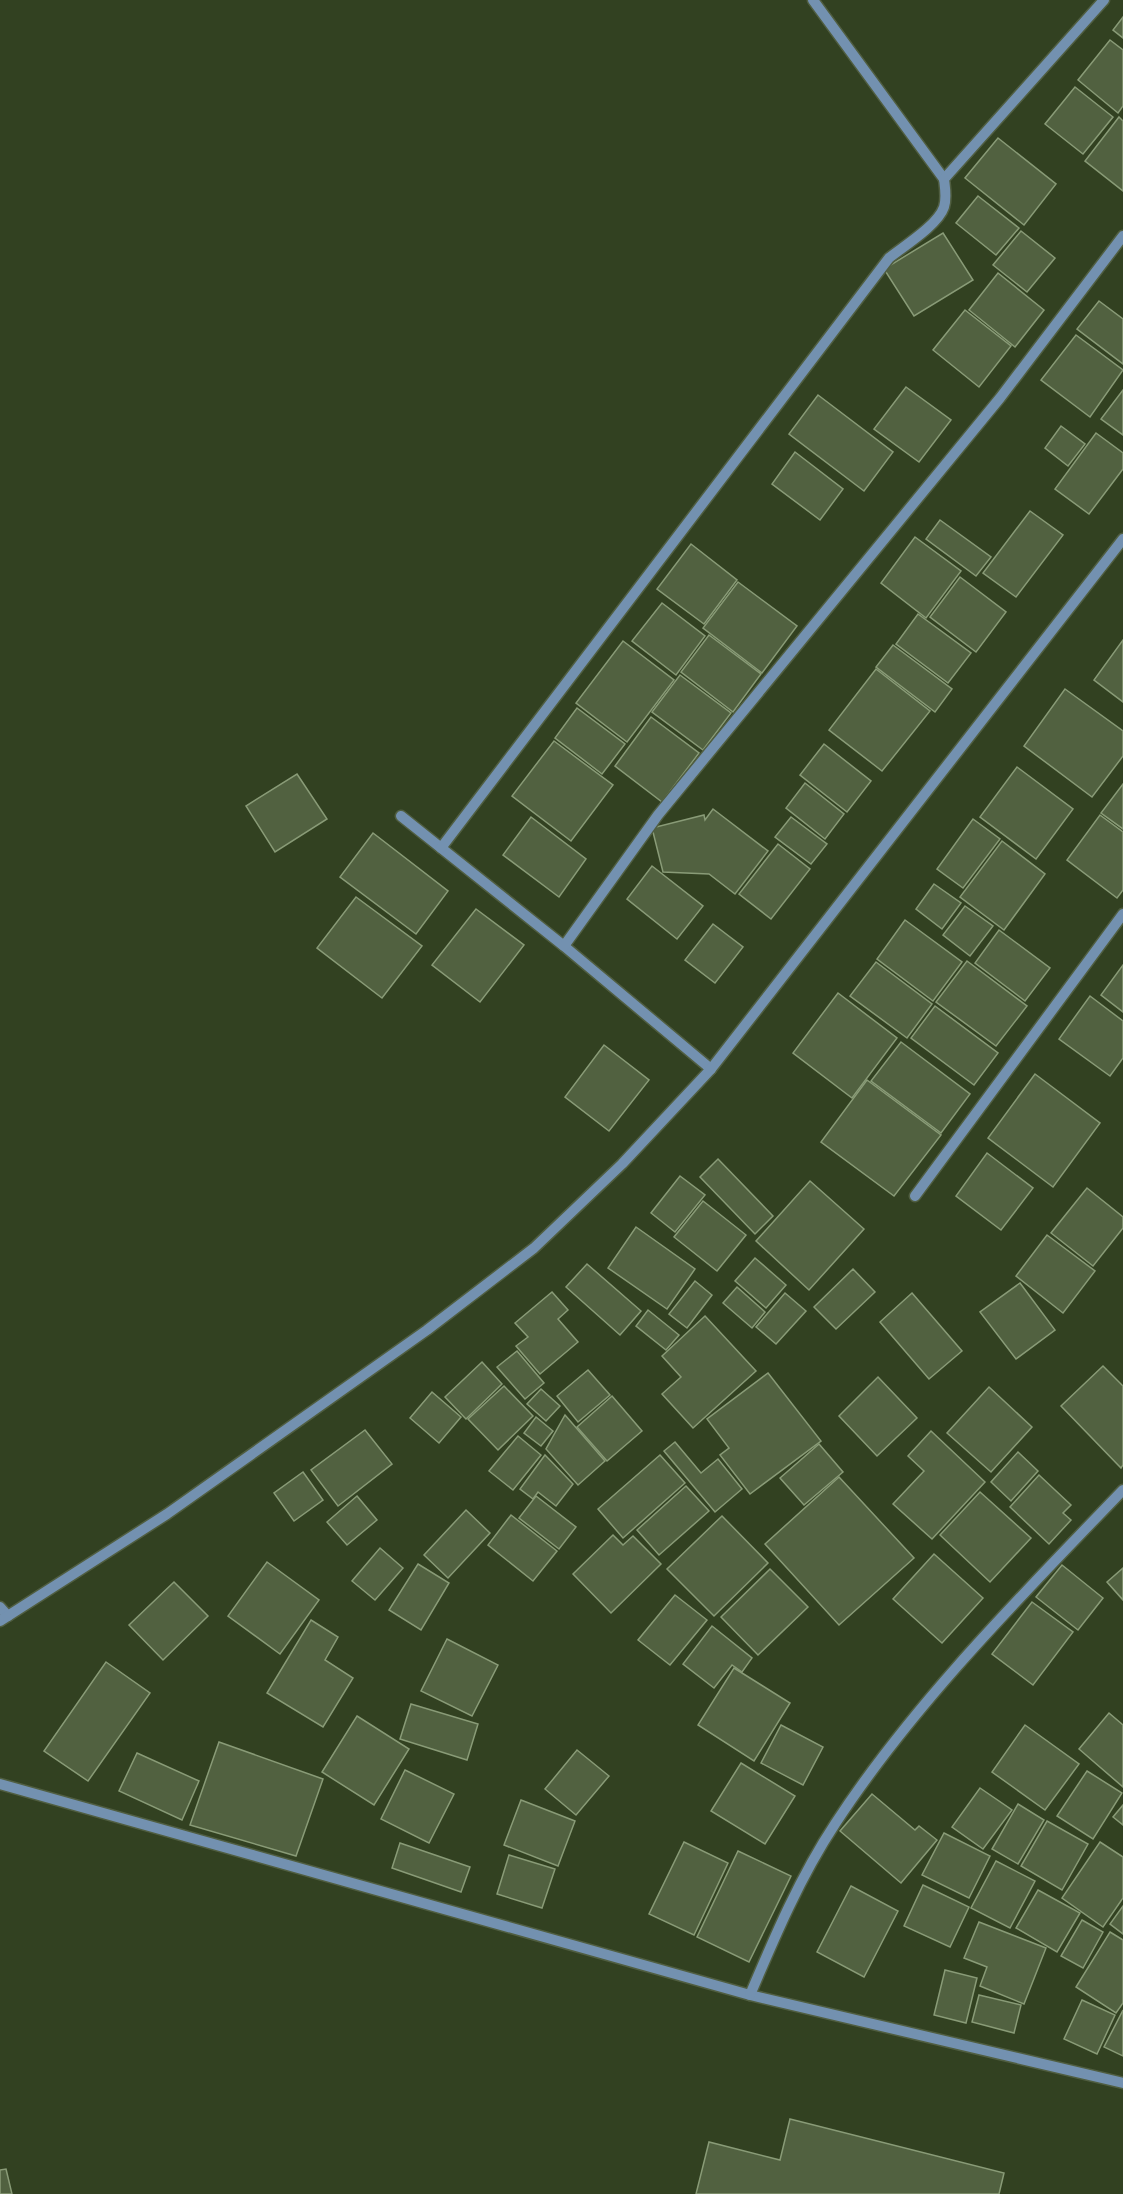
<svg xmlns="http://www.w3.org/2000/svg" width="1123" height="2194" font-family="'Exo 2',sans-serif">
  <style>
    .building { fill: #516140; stroke: #899b77; stroke-width: 1.5 }
    .lines { fill: none; stroke-linecap: round; stroke-linejoin: round }
    .minor-casing { stroke: #505e41; stroke-width: 13 }
    .minor { stroke: #7391b0; stroke-width: 10 }
  </style>
  <rect width="100%" height="100%" fill="#324121"/>
  <g class="building">
    <path d="M1123,17V38L1113,30Z"/>
    <path d="M1110,40L1123,50V106L1118,113L1078,80Z"/>
    <path d="M1075,87L1113,117L1083,154L1045,124Z"/>
    <path d="M1119,117L1123,121V191L1085,161Z"/>
    <path d="M998,138L1056,184L1024,225L965,178Z"/>
    <path d="M978,196L1019,228L996,255L956,223Z"/>
    <path d="M1021,231L1055,258L1027,292L993,265Z"/>
    <path d="M943,233L973,280L914,316L884,269Z"/>
    <path d="M998,273L1044,310L1015,347L969,310Z"/>
    <path d="M1099,301L1123,319V364L1077,329Z"/>
    <path d="M965,310L1011,346L979,387L933,350Z"/>
    <path d="M1076,335L1123,370L1090,417L1041,380Z"/>
    <path d="M906,387L951,420L919,462L874,429Z"/>
    <path d="M1123,390V435L1101,419Z"/>
    <path d="M818,395L893,452L864,491L789,434Z"/>
    <path d="M1061,426L1085,444L1068,466L1045,448Z"/>
    <path d="M1096,433L1123,453V469L1089,514L1055,489Z"/>
    <path d="M795,452L843,489L820,520L772,484Z"/>
    <path d="M1030,511L1063,535L1016,597L983,573Z"/>
    <path d="M940,520L991,557L976,576L926,539Z"/>
    <path d="M915,537L961,571L926,618L881,583Z"/>
    <path d="M691,544L737,580L704,624L657,589Z"/>
    <path d="M960,577L1006,612L976,652L930,617Z"/>
    <path d="M738,582L797,626L762,673L703,628Z"/>
    <path d="M662,603L705,636L676,675L632,641Z"/>
    <path d="M918,614L971,653L948,683L896,644Z"/>
    <path d="M709,635L761,674L733,712L681,672Z"/>
    <path d="M1123,640V702L1094,680Z"/>
    <path d="M623,641L674,680L627,742L576,703Z"/>
    <path d="M893,645L952,689L935,712L876,667Z"/>
    <path d="M876,669L930,711L882,771L829,730Z"/>
    <path d="M680,675L731,713L703,750L652,712Z"/>
    <path d="M1065,689L1123,731V756L1092,797L1024,746Z"/>
    <path d="M577,708L625,744L602,774L555,738Z"/>
    <path d="M651,717L699,753L662,802L615,766Z"/>
    <path d="M554,741L613,785L571,841L512,796Z"/>
    <path d="M824,744L871,781L847,812L800,775Z"/>
    <path d="M1017,767L1073,809L1036,859L980,817Z"/>
    <path d="M297,774L327,819L275,852L246,806Z"/>
    <path d="M805,783L844,814L825,839L786,808Z"/>
    <path d="M1123,784V829L1101,813Z"/>
    <path d="M713,809L768,851L735,894L709,874L663,872L652,828L704,815L705,820Z"/>
    <path d="M1100,815L1123,832V890L1117,898L1067,860Z"/>
    <path d="M531,817L586,859L559,897L503,855Z"/>
    <path d="M791,817L827,844L811,864L775,837Z"/>
    <path d="M973,819L1000,839L963,888L937,869Z"/>
    <path d="M373,833L448,891L416,934L340,877Z"/>
    <path d="M1002,841L1045,874L1004,930L960,897Z"/>
    <path d="M778,844L810,869L771,919L739,894Z"/>
    <path d="M652,866L703,906L677,939L627,899Z"/>
    <path d="M934,884L961,903L942,929L916,909Z"/>
    <path d="M356,897L422,946L382,998L317,948Z"/>
    <path d="M965,906L993,926L970,956L943,935Z"/>
    <path d="M476,909L524,945L480,1002L432,965Z"/>
    <path d="M905,920L962,962L933,1001L877,959Z"/>
    <path d="M713,924L743,947L715,983L685,960Z"/>
    <path d="M999,930L1050,968L1025,1001L975,963Z"/>
    <path d="M967,961L1027,1006L996,1046L936,1002Z"/>
    <path d="M876,962L932,1004L907,1038L850,996Z"/>
    <path d="M1123,965V1012L1101,995Z"/>
    <path d="M838,993L897,1038L852,1098L793,1053Z"/>
    <path d="M1090,996L1123,1021V1058L1110,1076L1059,1039Z"/>
    <path d="M935,1006L998,1053L974,1085L911,1038Z"/>
    <path d="M901,1042L970,1094L941,1133L871,1081Z"/>
    <path d="M604,1045L649,1080L609,1131L565,1097Z"/>
    <path d="M1035,1074L1100,1123L1053,1187L988,1138Z"/>
    <path d="M867,1080L941,1135L894,1196L821,1142Z"/>
    <path d="M987,1153L1033,1188L1001,1230L956,1196Z"/>
    <path d="M718,1159L773,1216L755,1234L700,1177Z"/>
    <path d="M680,1176L705,1195L675,1232L651,1213Z"/>
    <path d="M810,1181L864,1229L809,1290L756,1241Z"/>
    <path d="M1087,1188L1123,1217V1228L1093,1266L1051,1233Z"/>
    <path d="M703,1201L746,1235L717,1271L674,1237Z"/>
    <path d="M636,1227L695,1269L667,1309L608,1268Z"/>
    <path d="M1047,1235L1095,1271L1063,1313L1016,1276Z"/>
    <path d="M755,1258L786,1285L766,1308L735,1281Z"/>
    <path d="M587,1264L641,1311L620,1335L566,1287Z"/>
    <path d="M853,1269L875,1292L836,1329L814,1307Z"/>
    <path d="M695,1281L712,1295L687,1328L669,1314Z"/>
    <path d="M1020,1283L1055,1330L1016,1359L980,1312Z"/>
    <path d="M737,1287L765,1312L752,1328L723,1303Z"/>
    <path d="M552,1292L568,1310L558,1319L578,1342L540,1374L516,1346L528,1337L515,1323Z"/>
    <path d="M785,1293L806,1311L776,1344L756,1327Z"/>
    <path d="M912,1293L962,1351L929,1379L880,1322Z"/>
    <path d="M648,1310L679,1335L666,1350L636,1326Z"/>
    <path d="M705,1316L756,1371L693,1428L662,1394L681,1377L662,1356Z"/>
    <path d="M517,1351L544,1383L525,1399L497,1367Z"/>
    <path d="M482,1362L502,1384L466,1419L445,1397Z"/>
    <path d="M1103,1366L1123,1386V1465L1121,1468L1061,1406Z"/>
    <path d="M588,1370L610,1395L578,1422L557,1396Z"/>
    <path d="M768,1373L821,1441L750,1494L720,1455L729,1448L707,1419Z"/>
    <path d="M878,1377L917,1418L877,1456L839,1416Z"/>
    <path d="M504,1386L533,1416L498,1450L468,1419Z"/>
    <path d="M989,1387L1032,1427L991,1472L947,1433Z"/>
    <path d="M541,1389L560,1406L546,1421L527,1404Z"/>
    <path d="M432,1392L461,1417L439,1443L410,1418Z"/>
    <path d="M612,1396L642,1431L607,1461L577,1427Z"/>
    <path d="M565,1415L605,1461L578,1485L546,1449Z"/>
    <path d="M536,1417L553,1431L541,1446L524,1433Z"/>
    <path d="M365,1430L392,1464L338,1506L311,1470Z"/>
    <path d="M931,1431L985,1482L932,1539L893,1504L924,1471L908,1456Z"/>
    <path d="M518,1436L541,1455L513,1490L489,1471Z"/>
    <path d="M675,1442L701,1473L718,1459L742,1489L715,1512L664,1451Z"/>
    <path d="M819,1444L843,1472L804,1505L780,1478Z"/>
    <path d="M1018,1452L1038,1471L1011,1501L991,1482Z"/>
    <path d="M545,1455L573,1484L556,1506L538,1492L533,1499L520,1489Z"/>
    <path d="M660,1455L685,1483L623,1538L598,1509Z"/>
    <path d="M303,1472L323,1500L294,1521L274,1493Z"/>
    <path d="M1039,1475L1071,1505L1063,1513L1071,1520L1049,1544L1010,1507Z"/>
    <path d="M839,1477L914,1558L839,1625L765,1544Z"/>
    <path d="M686,1486L709,1511L659,1555L637,1530Z"/>
    <path d="M980,1492L1031,1538L990,1582L940,1535Z"/>
    <path d="M357,1496L377,1520L347,1545L327,1522Z"/>
    <path d="M536,1496L576,1527L559,1549L519,1518Z"/>
    <path d="M466,1510L490,1533L448,1578L424,1555Z"/>
    <path d="M511,1515L557,1551L533,1581L488,1545Z"/>
    <path d="M722,1516L768,1563L714,1616L667,1569Z"/>
    <path d="M613,1535L623,1545L633,1536L661,1564L611,1613L573,1574Z"/>
    <path d="M380,1548L403,1568L375,1600L352,1581Z"/>
    <path d="M934,1554L983,1598L942,1643L893,1599Z"/>
    <path d="M267,1562L319,1600L280,1654L228,1616Z"/>
    <path d="M418,1564L449,1583L421,1630L389,1610Z"/>
    <path d="M1062,1565L1103,1598L1078,1630L1036,1597Z"/>
    <path d="M1123,1568V1600L1107,1582Z"/>
    <path d="M770,1569L808,1607L758,1655L721,1617Z"/>
    <path d="M174,1582L208,1616L163,1660L129,1625Z"/>
    <path d="M675,1595L707,1620L670,1665L638,1640Z"/>
    <path d="M1032,1602L1073,1632L1033,1685L992,1654Z"/>
    <path d="M311,1620L338,1637L325,1660L353,1678L323,1727L267,1693Z"/>
    <path d="M712,1626L752,1658L742,1672L732,1665L714,1688L683,1664Z"/>
    <path d="M447,1639L498,1665L472,1716L421,1691Z"/>
    <path d="M106,1662L150,1693L88,1781L44,1751Z"/>
    <path d="M734,1668L790,1703L754,1761L698,1725Z"/>
    <path d="M411,1704L478,1724L467,1760L400,1739Z"/>
    <path d="M1109,1713L1123,1725V1787L1079,1749Z"/>
    <path d="M357,1716L409,1749L374,1805L322,1772Z"/>
    <path d="M781,1725L823,1747L803,1785L761,1763Z"/>
    <path d="M1025,1725L1079,1764L1045,1810L992,1772Z"/>
    <path d="M219,1742L323,1779L296,1856L190,1825Z"/>
    <path d="M577,1750L609,1776L576,1815L545,1789Z"/>
    <path d="M137,1753L199,1781L182,1820L119,1791Z"/>
    <path d="M741,1763L795,1796L765,1844L711,1811Z"/>
    <path d="M405,1770L454,1794L429,1843L381,1819Z"/>
    <path d="M1087,1771L1122,1793L1093,1839L1057,1816Z"/>
    <path d="M980,1788L1012,1810L983,1849L952,1827Z"/>
    <path d="M872,1794L915,1830L919,1826L937,1840L901,1883L840,1831Z"/>
    <path d="M521,1800L575,1821L558,1866L504,1845Z"/>
    <path d="M1018,1804L1044,1820L1018,1864L992,1849Z"/>
    <path d="M1123,1805V1825L1113,1817Z"/>
    <path d="M1047,1821L1088,1844L1062,1890L1021,1866Z"/>
    <path d="M944,1833L990,1856L969,1898L922,1875Z"/>
    <path d="M684,1842L728,1863L694,1935L649,1914Z"/>
    <path d="M1100,1842L1123,1857V1898L1103,1927L1062,1898Z"/>
    <path d="M400,1843L470,1867L461,1892L392,1868Z"/>
    <path d="M738,1851L791,1876L749,1962L697,1937Z"/>
    <path d="M509,1855L555,1869L542,1908L497,1894Z"/>
    <path d="M996,1861L1035,1881L1010,1928L971,1908Z"/>
    <path d="M923,1885L969,1907L950,1947L904,1926Z"/>
    <path d="M851,1886L898,1911L864,1977L817,1952Z"/>
    <path d="M1038,1890L1080,1913L1057,1952L1016,1928Z"/>
    <path d="M1123,1906V1934L1110,1924Z"/>
    <path d="M1082,1920L1103,1932L1083,1968L1061,1956Z"/>
    <path d="M979,1922L1046,1948L1024,2004L980,1986L987,1967L964,1958Z"/>
    <path d="M1110,1932L1123,1940V2003L1116,2013L1076,1987Z"/>
    <path d="M945,1970L977,1978L966,2023L934,2015Z"/>
    <path d="M979,1995L1021,2005L1014,2033L972,2022Z"/>
    <path d="M1082,2000L1115,2015L1097,2054L1064,2039Z"/>
    <path d="M1123,2010V2056L1104,2047Z"/>
    <path d="M790,2119L1004,2173L999,2194H696L709,2142L780,2160Z"/>
    <path d="M6,2169L12,2194H0V2170Z"/>
  </g>
  <g class="lines">
    <g class="minor-casing">
      <g id="minor">
        <path d="M813,0L944,179"/>
        <path d="M401,816L564,946L711,1069"/>
        <path d="M441,848L889,258C904,246 938,225 944,207C947,198 945,188 944,179L1104,0"/>
        <path d="M564,946L658,815L1000,398L1123,236"/>
        <path d="M915,1196L1123,914"/>
        <path d="M0,1607L8,1616"/>
        <path d="M0,1621L167,1514L427,1330L534,1248L622,1164L711,1069L1123,539"/>
        <path d="M0,1784L750,1995L1123,2083"/>
        <path d="M750,1995C775,1936 800,1877 835,1824C913,1704 1024,1593 1123,1490"/>
      </g>
    </g>
    <use href="#minor" class="minor"/>
  </g>
</svg>
